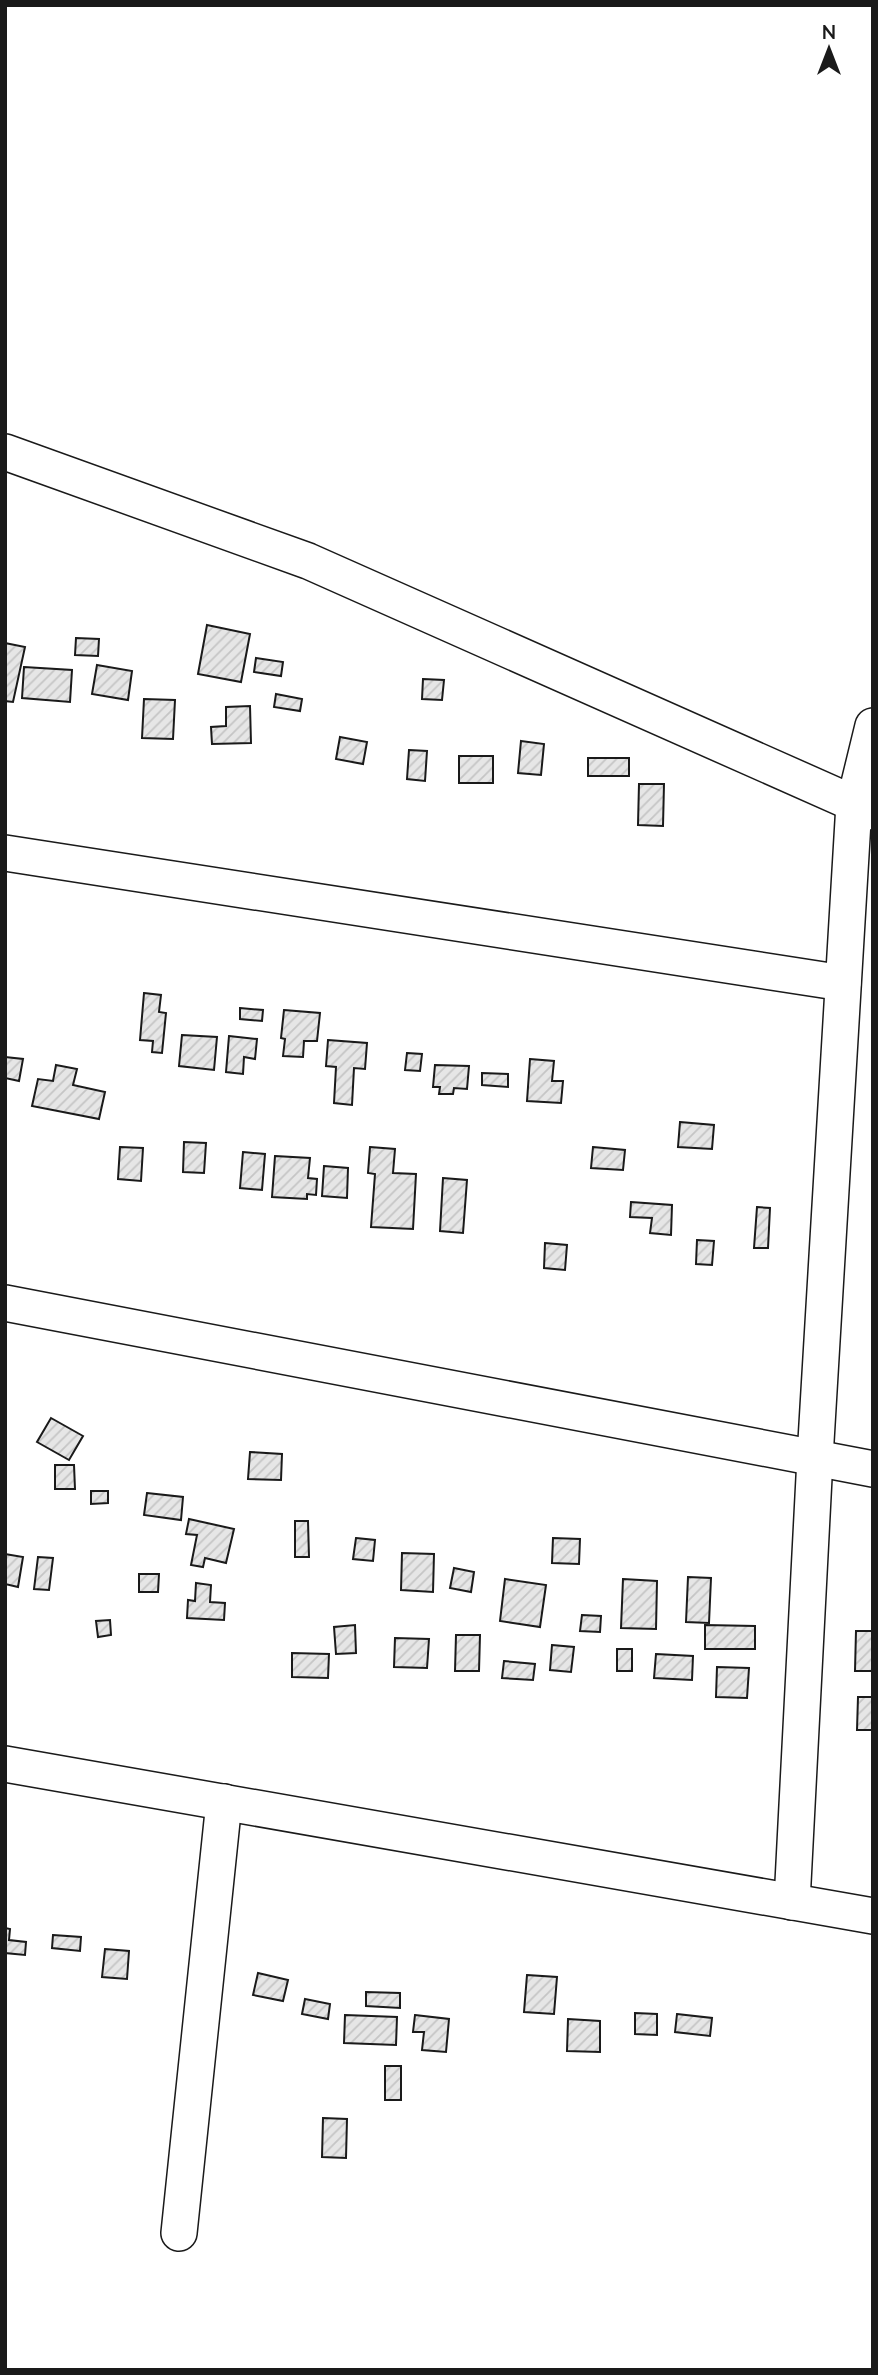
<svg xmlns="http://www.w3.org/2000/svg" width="878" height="2375" font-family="Mulish,sans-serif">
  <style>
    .building { fill: url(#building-hatch); stroke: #1a1a1a; stroke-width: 2 }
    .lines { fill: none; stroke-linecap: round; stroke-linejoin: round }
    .street-casing { stroke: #1a1a1a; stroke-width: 38 }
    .street { stroke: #fff; stroke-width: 35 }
  </style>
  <defs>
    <pattern id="building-hatch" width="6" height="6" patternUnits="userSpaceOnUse" patternTransform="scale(1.75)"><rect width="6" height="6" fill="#e6e6e6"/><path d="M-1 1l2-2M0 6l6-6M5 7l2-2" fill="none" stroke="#c5c5c5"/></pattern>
  </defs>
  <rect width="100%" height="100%" fill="#fff"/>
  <g class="building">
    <path d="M207,625L250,634L241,682L198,674Z"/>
    <path d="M76,638L99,639L98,656L75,655Z"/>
    <path d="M5,643L25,647L13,702L5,701Z"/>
    <path d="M256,658L283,662L281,676L254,672Z"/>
    <path d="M97,665L132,671L128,700L92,694Z"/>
    <path d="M24,667L72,670L70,702L22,698Z"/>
    <path d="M423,679L444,680L442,700L422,699Z"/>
    <path d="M276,694L302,699L300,711L274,707Z"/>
    <path d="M144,699L175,700L173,739L142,738Z"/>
    <path d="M250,706L251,743L212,744L211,727L226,726V707Z"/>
    <path d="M340,737L367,742L363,764L336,759Z"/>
    <path d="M521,741L544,744L541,775L518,773Z"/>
    <path d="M409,750L427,751L425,781L407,779Z"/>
    <rect x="459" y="756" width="34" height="27"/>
    <rect x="588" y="758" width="41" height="18"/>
    <path d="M639,784H664L663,826L638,825Z"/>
    <path d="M144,993L161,995L159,1012L166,1013L162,1053L152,1052L153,1041L140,1040Z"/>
    <path d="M240,1008L263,1010L262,1021L240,1019Z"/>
    <path d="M284,1010L320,1013L317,1041H304L303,1057L283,1056L285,1039L281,1038Z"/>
    <path d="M182,1035L217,1037L214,1070L179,1066Z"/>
    <path d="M229,1036L257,1039L255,1059L244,1057L243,1074L226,1072Z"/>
    <path d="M328,1040L367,1043L365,1069L354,1068L352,1105L334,1103L336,1067L326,1066Z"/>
    <path d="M407,1053L422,1054L420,1071L405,1070Z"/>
    <path d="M5,1057L23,1059L19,1081L5,1078Z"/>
    <path d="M530,1059L554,1061L552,1081H563L561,1103L527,1101Z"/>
    <path d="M56,1065L77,1069L73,1085L105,1092L99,1119L32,1106L38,1079L53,1081Z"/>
    <path d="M435,1065L469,1066L467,1089L454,1088L453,1094H439L440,1087H433Z"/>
    <path d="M482,1073L508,1074V1087L482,1085Z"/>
    <path d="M680,1122L714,1125L712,1149L678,1147Z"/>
    <path d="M184,1142L206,1143L204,1173L183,1172Z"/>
    <path d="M120,1147L143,1148L141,1181L118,1179Z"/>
    <path d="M370,1147L395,1149L393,1173L416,1174L413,1229L371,1227L375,1174L368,1173Z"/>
    <path d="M593,1147L625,1150L623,1170L591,1168Z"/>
    <path d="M243,1152L265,1154L262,1190L240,1188Z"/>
    <path d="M275,1156L310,1158L308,1178L317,1179L316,1195L307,1194V1199L272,1197Z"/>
    <path d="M324,1166L348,1168L347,1198L322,1196Z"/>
    <path d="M443,1178L467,1180L463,1233L440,1231Z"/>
    <path d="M631,1202L672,1205L671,1235L650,1233L652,1218L630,1217Z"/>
    <path d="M757,1207L770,1208L768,1248H754Z"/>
    <path d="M697,1240L714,1241L712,1265L696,1264Z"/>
    <path d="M545,1243L567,1245L565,1270L544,1268Z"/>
    <path d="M51,1418L83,1436L69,1460L37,1442Z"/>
    <path d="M250,1452L282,1454L281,1480L248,1479Z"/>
    <path d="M55,1465H74L75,1489H55Z"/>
    <path d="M91,1491H108V1503L91,1504Z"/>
    <path d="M147,1493L183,1497L181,1520L144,1515Z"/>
    <path d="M189,1519L234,1529L226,1563L205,1558L203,1567L191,1565L197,1535L186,1534Z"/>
    <path d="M295,1521H308L309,1557H295Z"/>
    <path d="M356,1538L375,1540L373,1561L353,1559Z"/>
    <path d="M553,1538L580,1539L579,1564L552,1563Z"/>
    <path d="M402,1553L434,1554L433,1592L401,1590Z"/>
    <path d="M5,1554L23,1557L18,1587L5,1584Z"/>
    <path d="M38,1557L53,1558L49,1590L34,1589Z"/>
    <path d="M454,1568L474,1572L471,1592L450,1588Z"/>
    <path d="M139,1574H159L158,1592H139Z"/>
    <path d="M688,1577L711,1578L709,1623L686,1622Z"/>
    <path d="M505,1579L546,1585L540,1627L500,1621Z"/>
    <path d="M623,1579L657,1581L656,1629L621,1628Z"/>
    <path d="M196,1583L211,1585L210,1602L225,1603L224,1620L187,1618L188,1600L195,1601Z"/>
    <path d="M582,1615L601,1616L600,1632L580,1631Z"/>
    <path d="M110,1620L111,1635L98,1637L96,1621Z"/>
    <path d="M355,1625L356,1653L336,1654L334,1627Z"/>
    <path d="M705,1625L755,1626V1649H705Z"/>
    <path d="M856,1631H873V1671H855Z"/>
    <path d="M456,1635H480L479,1671H455Z"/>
    <path d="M395,1638L429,1639L427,1668L394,1667Z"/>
    <path d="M552,1645L574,1647L571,1672L550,1670Z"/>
    <rect x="617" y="1649" width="15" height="22"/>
    <path d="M292,1653L329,1654L328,1678L292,1677Z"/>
    <path d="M656,1654L693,1656L692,1680L654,1678Z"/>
    <path d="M504,1661L535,1664L533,1680L502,1678Z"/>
    <path d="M717,1667L749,1668L747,1698L716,1697Z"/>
    <path d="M858,1697H873V1730H857Z"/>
    <path d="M5,1928L10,1929L9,1940L26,1942L25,1955L5,1953Z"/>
    <path d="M53,1935L81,1937L80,1951L52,1948Z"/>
    <path d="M105,1949L129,1951L127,1979L102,1977Z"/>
    <path d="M258,1973L288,1980L283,2001L253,1995Z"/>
    <path d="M527,1975L557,1977L554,2014L524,2012Z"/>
    <path d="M366,1992L400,1993V2008L366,2006Z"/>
    <path d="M305,1999L330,2004L328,2019L302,2014Z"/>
    <path d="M635,2013L657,2014V2035L635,2034Z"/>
    <path d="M677,2014L712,2018L710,2036L675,2032Z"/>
    <path d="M345,2015L397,2017L396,2045L344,2043Z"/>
    <path d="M415,2015L449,2019L446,2052L422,2050L424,2032H413Z"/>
    <path d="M568,2019L600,2021V2052L567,2051Z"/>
    <rect x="385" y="2066" width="16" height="34"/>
    <path d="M323,2118L347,2119L346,2158L322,2157Z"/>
  </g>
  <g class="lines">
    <g class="street-casing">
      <g id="street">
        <path d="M5,452L308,561L873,812"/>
        <path d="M5,853L843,983"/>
        <path d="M5,1303L873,1469"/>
        <path d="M5,1764L873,1916"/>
        <path d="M792,1902L815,1458L854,804L873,726"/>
        <path d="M179,2233L224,1802"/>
      </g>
    </g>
    <use href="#street" class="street"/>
  </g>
  <rect width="878" height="2375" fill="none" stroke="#1a1a1a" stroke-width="14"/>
  <g transform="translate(829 49)" stroke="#ffffff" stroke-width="5" paint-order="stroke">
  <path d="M0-5L12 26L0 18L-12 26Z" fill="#1a1a1a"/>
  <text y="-10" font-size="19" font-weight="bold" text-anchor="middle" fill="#1a1a1a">N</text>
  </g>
</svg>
